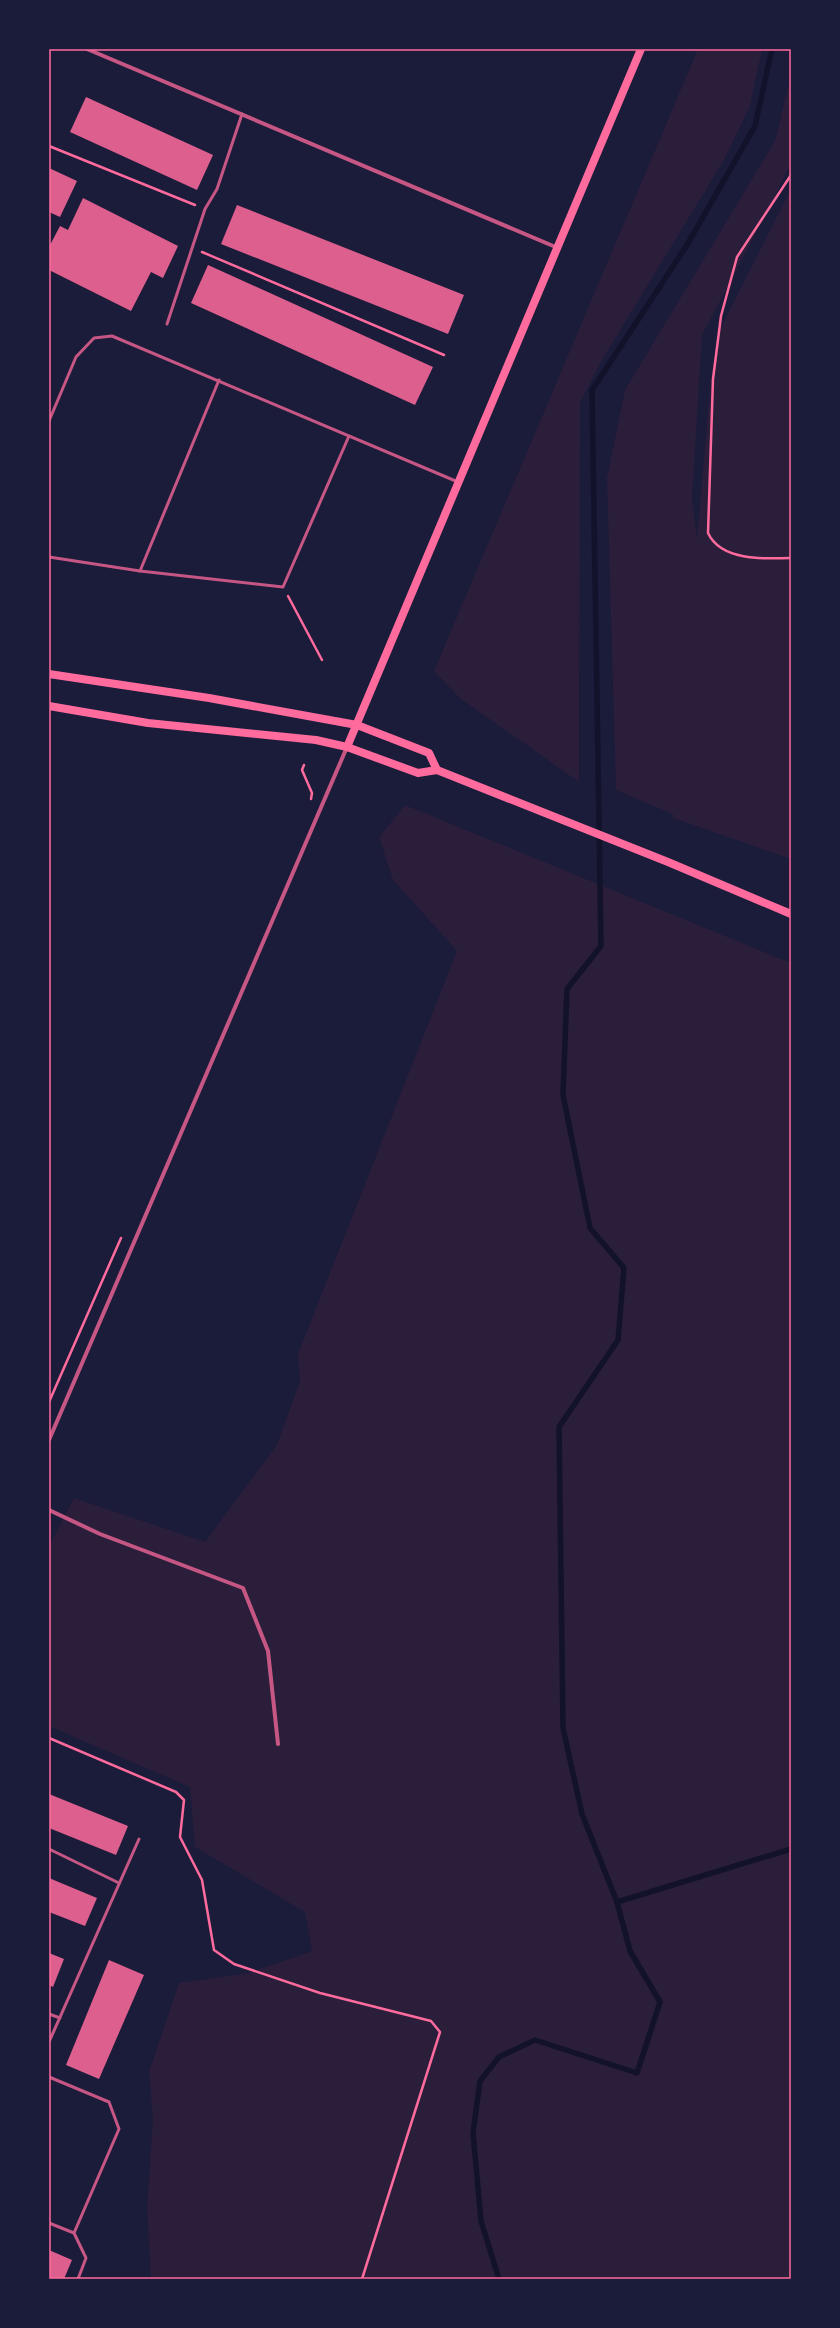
<svg xmlns="http://www.w3.org/2000/svg" width="840" height="2328" font-family="'PT Serif',serif">
  <style>
    .green { fill: #2a1e3b }
    .lines { fill: none; stroke-linecap: round; stroke-linejoin: round }
    .stream { stroke: #12122b; stroke-width: 5.5 }
    .building { fill: #dd5f8e }
    .path { stroke: #ff6b9d; stroke-width: 2.5 }
    .service { stroke: #c65784; stroke-width: 3 }
    .minor { stroke: #c65784; stroke-width: 4 }
    .secondary { stroke: #ff6b9d; stroke-width: 8 }
    .neatline { fill: none; stroke: #ff6b9d; stroke-width: 1.5 }
  </style>
  <rect width="100%" height="100%" fill="#1b1b3a"/>
  <g class="green">
    <path d="M698,49H762L750,106L724,160L602,360L580,403L579,782L461,699L434,671Z"/>
    <path d="M791,75V163L763,220L702,335L692,498L697,539L711,379L718,333L791,189V859L673,818V814L616,790L607,478L625,390L775,141Z"/>
    <path d="M405,805L791,963V2279H151L147,2207L153,2119L149,2072L179,1983L249,1973L312,1951L305,1912L195,1847L190,1787L49,1726V1546L74,1498L205,1542L277,1445L300,1381L298,1354L457,951L393,880L379,837Z"/>
  </g>
  <g class="lines">
    <g class="stream">
      <path d="M617,1902L791,1849"/>
      <path d="M499,2279L481,2221L473,2133L480,2081L499,2057L535,2040L637,2073L660,2002L630,1951L617,1902L582,1814L563,1728L559,1427L618,1340L624,1268L590,1228L563,1095L567,989L601,946L592,390L687,245L755,126L772,49"/>
    </g>
  </g>
  <g class="building">
    <path d="M86,97L213,155L197,190L70,132Z"/>
    <path d="M49,168L77,181L60,217L49,212Z"/>
    <path d="M83,198L178,246L163,278L151,272L131,311L49,270V247L60,226L68,230Z"/>
    <path d="M237,205L464,295L448,334L221,244Z"/>
    <path d="M208,265L433,367L415,405L191,303Z"/>
    <path d="M49,1794L128,1826L116,1855L49,1828Z"/>
    <path d="M49,1878L97,1898L85,1926L49,1912Z"/>
    <path d="M49,1953L64,1959L53,1987L49,1985Z"/>
    <path d="M109,1960L144,1975L99,2079L66,2065Z"/>
    <path d="M49,2250L72,2260L64,2279H49Z"/>
  </g>
  <g class="lines">
    <g class="path">
      <path d="M49,146L195,205"/>
      <path d="M791,175L737,257L721,316L713,379L708,533C721,561 764,559 791,558"/>
      <path d="M202,252L444,355"/>
      <path d="M288,596L322,660"/>
      <path d="M304,765L302,770L312,793L311,799"/>
      <path d="M49,1402L121,1238"/>
      <path d="M49,1738L176,1792L184,1800L180,1837L202,1880L214,1950L234,1964L320,1993L431,2021L440,2032L362,2279"/>
    </g>
    <g class="service">
      <path d="M167,324L205,209L217,189L242,114"/>
      <path d="M49,421L76,357L94,338L112,336L458,482"/>
      <path d="M49,557L140,571L283,587L349,436"/>
      <path d="M140,571L219,380"/>
      <path d="M49,1849L119,1883"/>
      <path d="M49,2014L60,2018"/>
      <path d="M49,2042L139,1839"/>
      <path d="M49,2077L109,2102L119,2129L74,2233"/>
      <path d="M49,2223L74,2233L86,2258L78,2279"/>
    </g>
    <g class="minor">
      <path d="M87,49L558,248"/>
      <path d="M49,1440L347,747"/>
      <path d="M49,1510L100,1534L243,1588L268,1651L278,1744"/>
    </g>
    <g class="secondary">
      <path d="M49,674L209,698L357,725L429,753L437,770"/>
      <path d="M49,706L148,723L316,740L347,747L418,773L437,770L668,862L791,914"/>
      <path d="M347,747L641,49"/>
    </g>
  </g>
  <rect width="840" height="2328" fill="none" stroke="#1b1b3a" stroke-width="100"/>
  <rect x="50" y="50" width="740" height="2228" class="neatline"/>
</svg>
